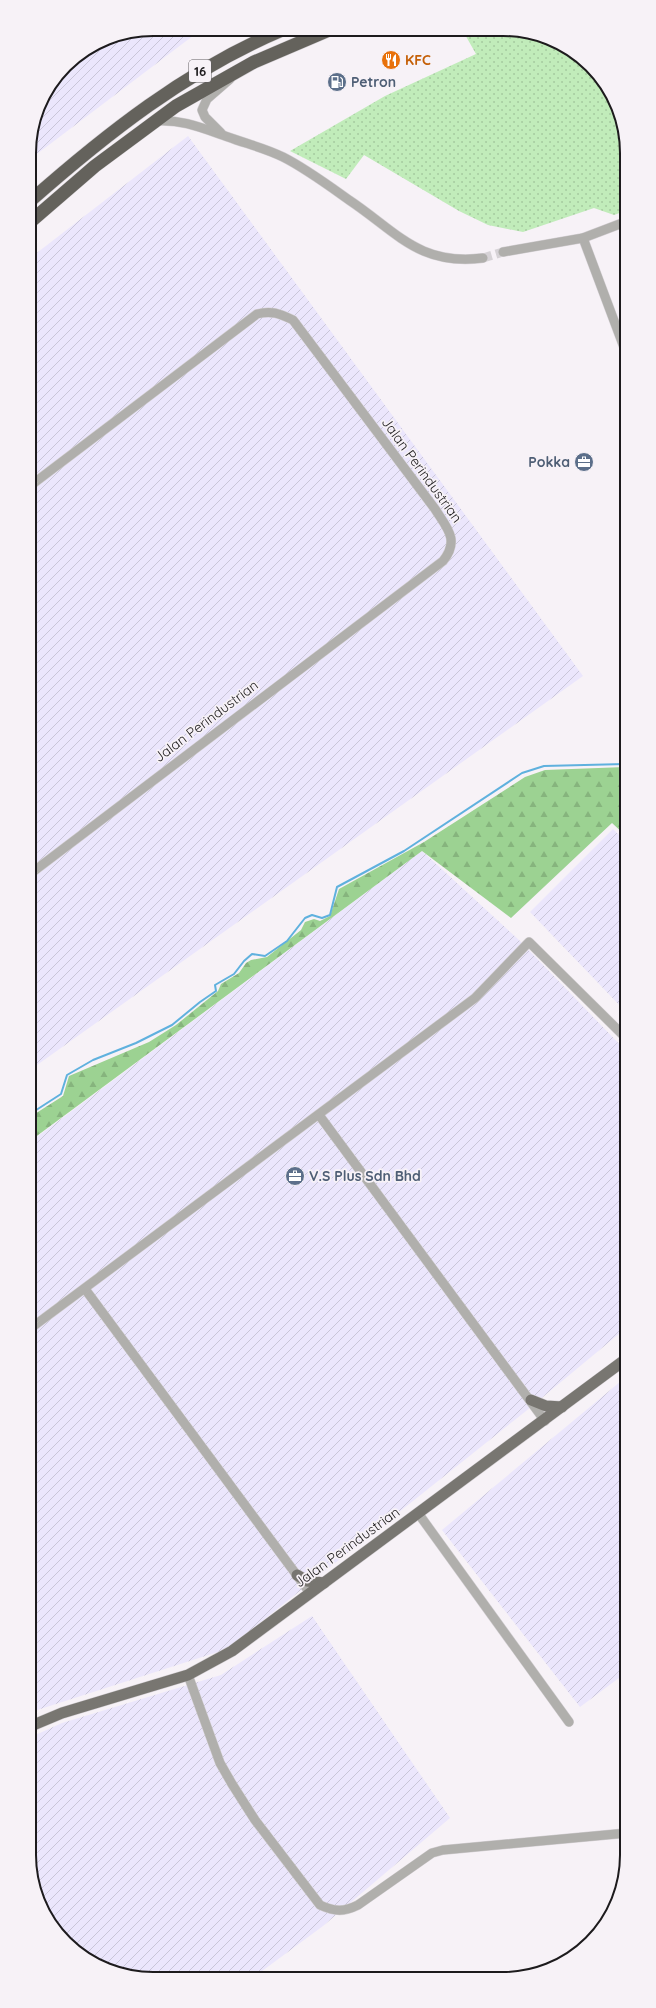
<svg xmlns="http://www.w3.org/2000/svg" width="656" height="2008" font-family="Quicksand,sans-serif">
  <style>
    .industrial { fill: url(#industrial-furrows) }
    .grass { fill: url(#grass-dots) }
    .forest { fill: url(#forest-firs) }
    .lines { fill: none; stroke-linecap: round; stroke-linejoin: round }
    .stream { stroke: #5fb1de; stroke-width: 2 }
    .minor-tunnel { stroke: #d6d2d6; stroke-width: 9; stroke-dasharray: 9 4.5; stroke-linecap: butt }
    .minor-casing { stroke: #d4d0d4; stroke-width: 10 }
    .major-casing { stroke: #d4d0d4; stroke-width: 12 }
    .highway-casing { stroke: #d4d0d4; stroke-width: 14 }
    .minor { stroke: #b0afac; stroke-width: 9 }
    .major { stroke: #787671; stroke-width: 11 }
    .highway { stroke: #64625c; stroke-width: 13 }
    .labels { text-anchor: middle; stroke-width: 3.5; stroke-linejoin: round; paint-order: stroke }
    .shield { fill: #f7f2f7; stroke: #5e5c5e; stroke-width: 1 }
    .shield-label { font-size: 13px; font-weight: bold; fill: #1d1b1d }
    .food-label { font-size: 14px; font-weight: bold; fill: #c56008; stroke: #f7f2f7; text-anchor: start }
    .service-label { font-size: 14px; font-weight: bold; fill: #4e5e75; stroke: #f7f2f7; text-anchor: start }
    .street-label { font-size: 14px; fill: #1d1b1d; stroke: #f7f2f7 }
    .rim { fill: none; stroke: #1d1b1d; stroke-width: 2 }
  </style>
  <defs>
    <pattern id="industrial-furrows" width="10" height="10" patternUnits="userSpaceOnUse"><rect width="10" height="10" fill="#ebe6fc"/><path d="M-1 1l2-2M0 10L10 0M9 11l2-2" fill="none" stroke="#c9c5d8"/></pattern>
    <pattern id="grass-dots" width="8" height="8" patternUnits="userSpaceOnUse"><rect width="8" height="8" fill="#c1ecba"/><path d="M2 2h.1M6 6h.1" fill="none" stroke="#a5ca9f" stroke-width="1.8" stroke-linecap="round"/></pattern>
    <pattern id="forest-firs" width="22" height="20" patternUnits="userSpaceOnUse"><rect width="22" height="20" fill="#9cd292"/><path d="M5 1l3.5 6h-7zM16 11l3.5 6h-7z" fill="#86b47d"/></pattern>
  </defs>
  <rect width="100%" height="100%" fill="#f7f2f7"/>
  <g class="industrial">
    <path d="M153,29H202L29,160V144L42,98L71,60L106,38Z"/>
    <path d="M188,136L583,676L30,1070L29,259Z"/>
    <path d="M613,829L626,842V1012L530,912Z"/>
    <path d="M422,851L519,940L626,1051V1328L526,1411L227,1649L31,1712L30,1142Z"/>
    <path d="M626,1377L627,1672L580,1707L442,1530Z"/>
    <path d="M312,1616L450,1818L323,1926L254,1977H129L98,1966L65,1943L45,1917L31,1879V1737L62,1723L221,1675Z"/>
  </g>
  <path class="grass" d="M463,31H528L565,45L591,65L614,98L625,129V211L614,215L594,208L523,232L488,225L459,211L364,155L346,179L290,151L385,96L476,54Z"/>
  <path class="forest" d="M625,767L626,836L612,823L511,918L422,851L30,1141V1117L63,1096L69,1076L149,1042L176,1025L218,991L221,984L239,973L246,963L251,960L267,957L301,930L305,922L314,919L320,921L330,916L339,889L424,842L525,777L545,770Z"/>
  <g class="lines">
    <path class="stream" d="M30,1114L61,1094L67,1075L93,1060L136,1043L172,1025L200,1002L216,991L215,985L234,974L244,961L252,954L265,956L287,941L305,918L312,915L322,918L330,915L337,887L404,851L522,773L544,766L625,764"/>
    <path class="minor-tunnel" d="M483,258L503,252"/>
    <g class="minor-casing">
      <g id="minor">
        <path d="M155,121C183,119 202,128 228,137C247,144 265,148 283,157C305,168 328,185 349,200C397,232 419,266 483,258"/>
        <path d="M221,133L205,117L202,110L207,99L230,79"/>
        <path d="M583,238L625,350"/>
        <path d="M503,252L583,238L625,222"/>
        <path d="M30,486L257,314C272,310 280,314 293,320L435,509C447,528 460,540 443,561L30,874"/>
        <path d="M319,1115L545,1421"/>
        <path d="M85,1289L310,1593"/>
        <path d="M31,1328L475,998L529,942L626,1038"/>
        <path d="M418,1513L569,1722"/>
        <path d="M188,1675L220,1763L232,1784L255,1820L320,1905C335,1912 344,1912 358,1905L432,1853L443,1850L627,1833"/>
      </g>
    </g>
    <g class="major-casing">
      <g id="major">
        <path d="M531,1400L546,1406L562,1407"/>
        <path d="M297,1575L307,1581L324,1583"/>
        <path d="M31,1726L62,1713L188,1675L232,1651L626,1359"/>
      </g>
    </g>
    <g class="highway-casing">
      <g id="highway">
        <path d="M29,202C106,134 187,70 282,30"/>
        <path d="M29,223L95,166L176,106L254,62L329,30"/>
      </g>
    </g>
    <use href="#minor" class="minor"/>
    <use href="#major" class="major"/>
    <use href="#highway" class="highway"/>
  </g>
  <defs>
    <g id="restaurant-disc" transform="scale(1)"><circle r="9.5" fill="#e8710a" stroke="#f7f2f7"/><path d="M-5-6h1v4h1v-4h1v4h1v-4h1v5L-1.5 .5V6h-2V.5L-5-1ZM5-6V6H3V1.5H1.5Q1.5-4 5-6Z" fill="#fff"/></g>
    <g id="fuel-disc" transform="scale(1)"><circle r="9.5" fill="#5c6f8a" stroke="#f7f2f7"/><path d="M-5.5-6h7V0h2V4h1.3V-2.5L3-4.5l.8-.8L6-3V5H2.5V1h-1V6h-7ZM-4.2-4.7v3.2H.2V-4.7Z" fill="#fff"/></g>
    <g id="office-disc" transform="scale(1)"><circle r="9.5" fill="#5c6f8a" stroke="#f7f2f7"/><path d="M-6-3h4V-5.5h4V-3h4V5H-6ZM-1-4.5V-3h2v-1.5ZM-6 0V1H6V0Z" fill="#fff"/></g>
  </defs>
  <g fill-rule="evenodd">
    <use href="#restaurant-disc" x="391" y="60"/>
    <use href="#fuel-disc" x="337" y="82"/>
    <use href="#office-disc" x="584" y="462"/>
    <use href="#office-disc" x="295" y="1176"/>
  </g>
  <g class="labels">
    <rect class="shield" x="189" y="60" width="22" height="22" rx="3"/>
    <g class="shield-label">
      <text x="200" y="76">16</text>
    </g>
    <g class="food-label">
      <text x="405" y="65">KFC</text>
    </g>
    <g class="service-label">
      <text x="351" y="87">Petron</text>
      <text x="570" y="467" text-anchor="end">Pokka</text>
      <text x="309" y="1181">V.S Plus Sdn Bhd</text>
    </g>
    <g class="street-label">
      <text transform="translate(422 470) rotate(54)" y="5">Jalan Perindustrian</text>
      <text transform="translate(206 721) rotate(-37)" y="5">Jalan Perindustrian</text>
      <text transform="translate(347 1547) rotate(-36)" y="5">Jalan Perindustrian</text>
    </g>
  </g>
  <path d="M0 0H656V2008H0ZM153 36H503A117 117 0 0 1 620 153V1855A117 117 0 0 1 503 1972H153A117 117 0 0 1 36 1855V153A117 117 0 0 1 153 36Z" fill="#f7f2f7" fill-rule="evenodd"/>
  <path class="rim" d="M153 36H503A117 117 0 0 1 620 153V1855A117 117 0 0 1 503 1972H153A117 117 0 0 1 36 1855V153A117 117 0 0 1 153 36Z"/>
</svg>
